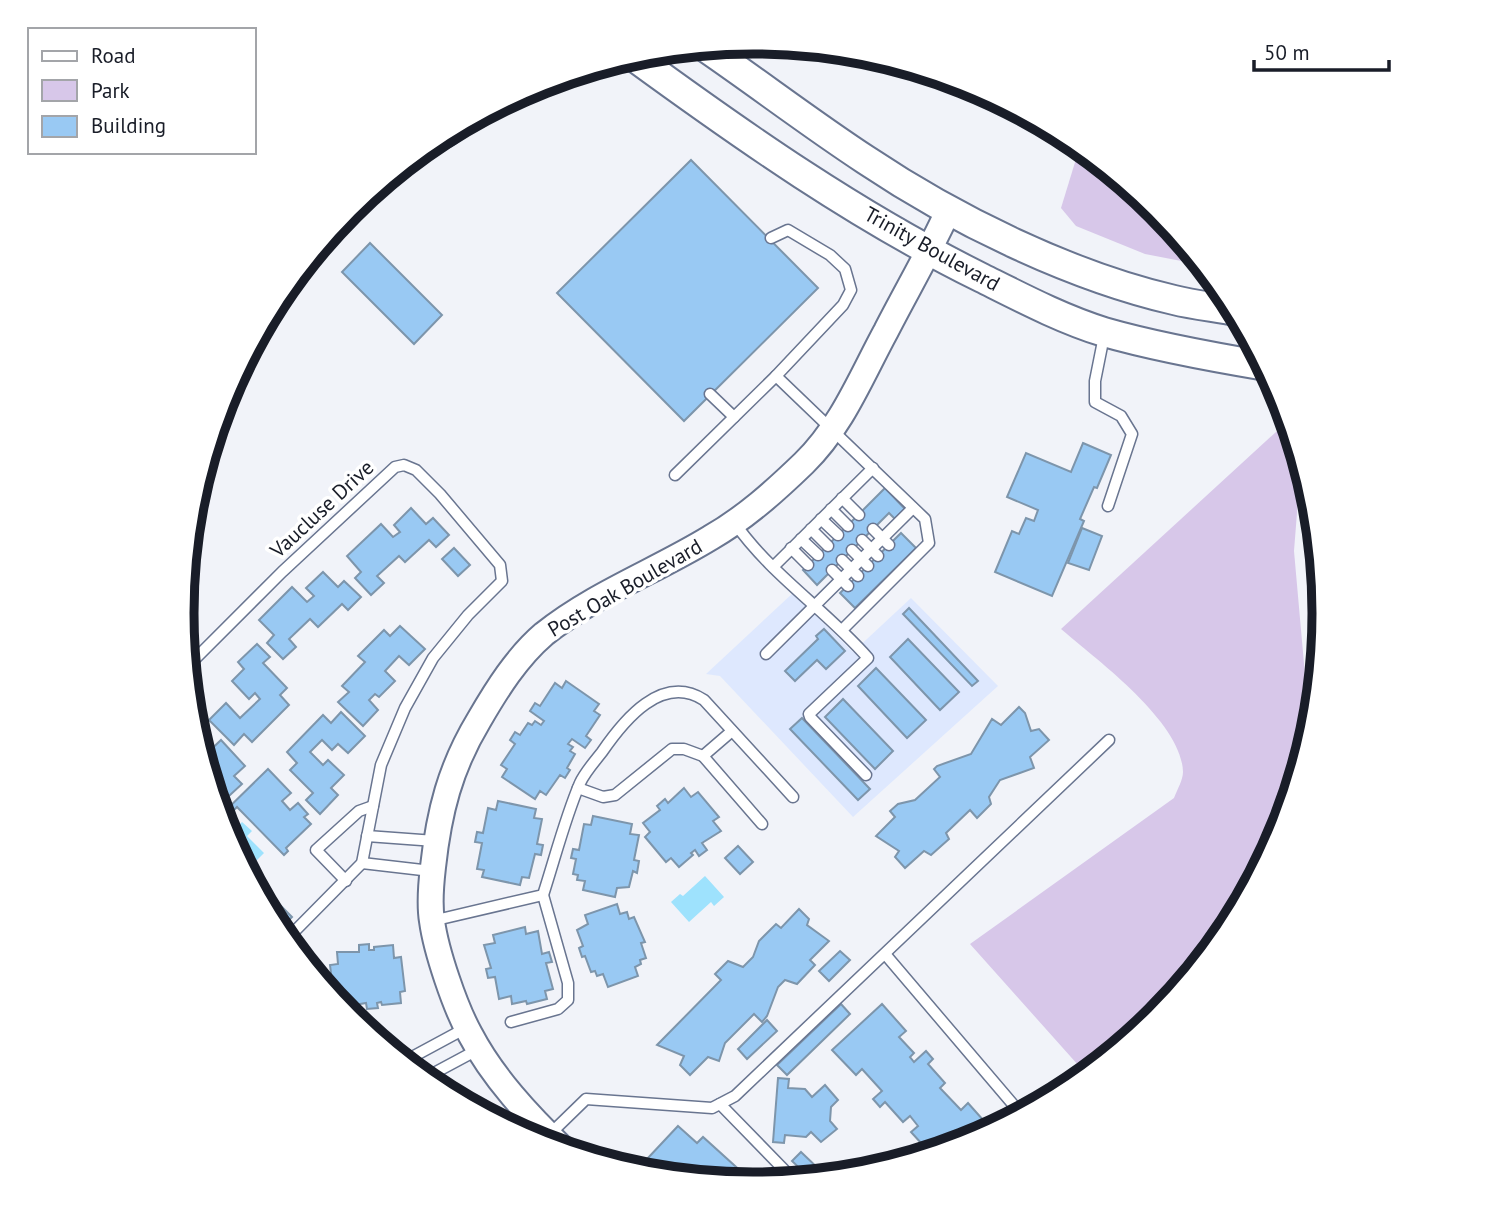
<svg xmlns="http://www.w3.org/2000/svg" width="1506" height="1227" font-family="'PT Sans',sans-serif">
  <style>
    .built { fill: #dee8fe }
    .green { fill: #d7c7e9 }
    .water { fill: #9ee2fd }
    .building { fill: #99c9f3; stroke: #7d95ab; stroke-width: 2 }
    .lines { fill: none; stroke-linecap: round; stroke-linejoin: round }
    .service-casing { stroke: #697590; stroke-width: 13 }
    .tertiary-casing { stroke: #697590; stroke-width: 28 }
    .secondary-casing { stroke: #697590; stroke-width: 32 }
    .service { stroke: #fff; stroke-width: 10 }
    .tertiary { stroke: #fff; stroke-width: 24 }
    .secondary { stroke: #fff; stroke-width: 28 }
    .labels { text-anchor: middle; stroke-width: 7; stroke-linejoin: round; paint-order: stroke }
    .street-label { font-size: 21px; fill: #191d28; stroke: #fff }
    .rim { fill: none; stroke: #191d28; stroke-width: 9 }
  </style>
  <rect width="100%" height="100%" fill="#f1f3f9"/>
  <path class="built" d="M793,593L853,652L911,598L998,686L853,817L720,676L706,674Z"/>
  <g class="green">
    <path d="M1080,146L1157,210L1202,265L1145,254L1076,226L1061,208Z"/>
    <path d="M1289,420L1301,462L1294,551L1309,720L1312,730L1281,833L1228,931L1157,1018L1087,1075L970,944L1174,798C1177,790 1183,780 1183,772C1182,722 1097,660 1061,629Z"/>
  </g>
  <g class="water">
    <path d="M242,822L252,831L247,836L264,853L249,868L240,859L227,837Z"/>
    <path d="M705,876L724,897L714,906L711,902L689,922L671,902L680,894L683,896Z"/>
  </g>
  <g class="building">
    <path d="M691,160L818,288L684,421L557,293Z"/>
    <path d="M370,243L442,315L414,344L342,272Z"/>
    <path d="M1083,443L1111,455L1097,488L1094,487L1080,519L1084,521L1052,596L995,572L1012,531L1019,534L1026,518L1034,521L1038,510L1007,497L1026,453L1071,472Z"/>
    <path d="M885,488L905,509L895,519L889,513L817,585L803,570Z"/>
    <path d="M411,508L426,524L433,518L449,535L436,547L429,540L405,562L399,556L377,576L384,583L371,595L355,578L361,572L347,556L381,524L393,537L400,532L394,525Z"/>
    <path d="M1082,528L1102,536L1089,570L1068,563Z"/>
    <path d="M901,533L916,548L855,608L840,593Z"/>
    <path d="M454,548L470,565L458,576L442,559Z"/>
    <path d="M323,572L338,587L344,581L361,597L348,610L342,604L318,627L310,619L289,639L296,647L283,659L267,643L274,635L259,620L292,587L307,602L314,596L306,588Z"/>
    <path d="M909,608L978,681L972,686L903,614Z"/>
    <path d="M400,626L425,649L409,665L399,656L385,671L395,681L379,697L375,694L369,700L378,710L363,726L338,702L349,692L342,686L365,662L358,656L384,630L390,636Z"/>
    <path d="M824,629L845,651L826,669L817,660L795,681L785,671L818,639L816,636Z"/>
    <path d="M908,639L959,692L940,710L890,657Z"/>
    <path d="M257,644L270,657L263,663L287,688L280,695L289,705L252,742L244,734L234,745L209,720L226,703L240,718L260,699L255,693L249,699L232,681L244,669L238,662Z"/>
    <path d="M876,668L926,720L907,738L858,686Z"/>
    <path d="M566,681L599,704L594,711L600,715L586,736L591,740L585,748L572,739L568,744L573,747L570,751L575,754L567,768L570,770L565,778L560,775L546,795L540,791L535,799L502,777L507,769L501,765L515,744L510,740L515,732L520,735L528,723L532,725L535,721L541,725L544,721L530,711L535,703L540,706L555,683L562,688Z"/>
    <path d="M843,699L893,751L875,769L825,717Z"/>
    <path d="M1019,707L1025,713L1031,731L1039,729L1049,740L1030,757L1034,768L1000,780L989,797L991,804L977,818L970,810L946,833L949,839L931,855L924,851L905,868L895,857L899,851L876,836L895,817L890,811L898,804L915,800L940,777L934,769L937,766L971,754L992,719L1001,725Z"/>
    <path d="M341,712L365,736L348,753L338,744L332,750L322,740L310,752L323,765L328,760L344,775L331,788L338,795L320,814L306,800L313,793L290,770L297,763L287,752L323,715L331,723Z"/>
    <path d="M802,718L870,789L858,800L790,729Z"/>
    <path d="M221,740L245,766L234,776L242,784L217,807L209,781L219,772L204,756Z"/>
    <path d="M268,769L291,793L282,801L290,810L298,803L308,814L304,817L311,824L286,848L288,851L284,855L237,807L226,818L229,821L223,827L220,816Z"/>
    <path d="M684,788L691,797L698,792L719,817L713,821L721,831L702,843L707,850L699,856L695,850L691,853L693,855L679,867L671,858L666,862L645,837L650,832L643,823L660,810L657,806L665,799L668,803Z"/>
    <path d="M498,801L536,809L534,818L542,819L537,844L543,845L541,855L535,854L529,878L522,877L520,885L482,877L484,870L477,869L482,843L475,842L477,832L483,833L488,808L496,810Z"/>
    <path d="M593,816L632,824L630,834L639,835L634,860L639,861L637,873L633,871L629,887L617,888L615,897L583,890L585,881L577,880L578,875L573,874L576,859L571,858L573,849L579,850L584,824L591,825Z"/>
    <path d="M738,846L753,862L740,874L725,858Z"/>
    <path d="M260,897L273,910L279,904L292,917L278,931Z"/>
    <path d="M617,904L620,914L627,912L629,919L634,917L645,942L641,943L646,958L640,960L641,964L635,967L638,976L608,987L603,974L597,976L595,971L591,972L585,956L582,957L579,948L583,946L577,930L588,924L585,915Z"/>
    <path d="M799,909L809,919L807,925L829,941L810,960L815,965L797,984L785,980L778,987L767,1016L762,1022L754,1014L725,1043L719,1061L708,1057L690,1075L680,1065L684,1056L657,1045L721,980L715,974L728,961L743,967L753,957L759,941L776,924L781,928Z"/>
    <path d="M525,927L526,934L538,931L542,954L549,952L552,962L546,963L553,989L545,991L547,999L527,1004L526,1001L512,1004L511,996L499,999L495,977L488,978L486,969L491,968L484,945L495,943L493,935Z"/>
    <path d="M369,944V950H374V947L393,945L394,958L401,957L405,991L400,992L401,1003L382,1005L381,1002L377,1003L378,1008L367,1009L366,1003L343,1007L341,996L334,997L330,965L338,964L337,952H359V945Z"/>
    <path d="M840,951L850,960L829,981L819,971Z"/>
    <path d="M841,1004L850,1014L787,1075L777,1065Z"/>
    <path d="M882,1004L906,1031L899,1037L914,1053L910,1057L914,1062L926,1051L933,1059L928,1064L945,1083L940,1088L961,1110L968,1103L992,1130L990,1131L971,1142L925,1156L918,1148L922,1144L911,1132L918,1126L910,1116L903,1122L885,1102L880,1107L873,1099L882,1091L862,1069L856,1075L832,1050Z"/>
    <path d="M767,1020L777,1031L747,1059L738,1049Z"/>
    <path d="M778,1078L789,1079L788,1088L805,1089L812,1097L825,1085L838,1100L831,1107L830,1121L837,1129L821,1142L811,1132L806,1137L785,1135L784,1143L773,1142Z"/>
    <path d="M678,1126L697,1143L703,1137L756,1185L666,1176L647,1159Z"/>
    <path d="M801,1152L822,1172L816,1179H811L792,1161Z"/>
  </g>
  <g class="lines">
    <g class="service-casing">
      <g id="service">
        <path d="M429,144L434,148C447,143 460,138 464,123"/>
        <path d="M771,238L788,230L830,255L845,269L851,290L843,305L776,376L925,519L929,543L842,630"/>
        <path d="M1104,336L1095,381V402L1121,416L1132,434L1108,506"/>
        <path d="M710,394L734,417"/>
        <path d="M675,475L776,376"/>
        <path d="M842,498L859,515"/>
        <path d="M831,509L848,526"/>
        <path d="M821,519L838,535"/>
        <path d="M734,522C771,575 826,610 868,658L809,714L810,717L866,775"/>
        <path d="M811,529L828,546"/>
        <path d="M873,529L889,545"/>
        <path d="M801,539L818,555"/>
        <path d="M862,540L878,556"/>
        <path d="M791,548L808,565"/>
        <path d="M852,550L868,566"/>
        <path d="M842,560L858,576"/>
        <path d="M773,567L873,468"/>
        <path d="M832,570L848,586"/>
        <path d="M766,654L913,508"/>
        <path d="M187,667L282,572L395,467L404,465L416,470L440,494L500,565L502,581L468,615L433,658L405,708L381,765L362,863L286,940"/>
        <path d="M732,731L703,756L762,824"/>
        <path d="M578,788L603,797L615,795L672,749H684L703,756"/>
        <path d="M367,836L435,841"/>
        <path d="M362,863L431,871"/>
        <path d="M346,881L316,850L359,811L373,806"/>
        <path d="M432,921L543,895C555,858 565,818 580,783C585,772 595,761 602,752C624,720 662,673 704,700L793,797"/>
        <path d="M885,954L1022,1115"/>
        <path d="M511,1022L558,1009L568,1000V983L543,895"/>
        <path d="M380,1043L385,1047"/>
        <path d="M403,1062L466,1028"/>
        <path d="M423,1079L479,1049"/>
        <path d="M720,1104L795,1181"/>
        <path d="M549,1135L586,1099L712,1108L735,1096L1109,740"/>
      </g>
    </g>
    <g class="tertiary-casing">
      <path id="tertiary" d="M564,1150C529,1116 493,1078 470,1034C455,1007 436,951 432,921C429,903 431,884 433,867C439,812 450,768 479,720C497,689 517,657 544,634C594,594 656,571 710,538C745,518 775,491 804,463C842,426 861,377 886,331C907,290 930,251 949,209"/>
    </g>
    <g class="secondary-casing">
      <g id="secondary">
        <path d="M705,47C759,84 811,124 866,160C954,219 1070,276 1174,300C1194,305 1215,307 1236,311"/>
        <path d="M633,56C744,137 858,217 982,278C1022,298 1062,319 1104,332C1156,347 1212,357 1266,366"/>
      </g>
    </g>
    <use href="#service" class="service"/>
    <use href="#tertiary" class="tertiary"/>
    <use href="#secondary" class="secondary"/>
  </g>
  <g class="labels">
    <g class="street-label">
      <text transform="translate(932 249) rotate(29)" y="7">Trinity Boulevard</text>
      <text transform="translate(322 509) rotate(-43)" y="7">Vaucluse Drive</text>
      <text transform="translate(625 588) rotate(-30)" y="7">Post Oak Boulevard</text>
    </g>
  </g>
  <path d="M0 0H1506V1227H0ZM194 613a559 559 0 1 1 1118 0a559 559 0 1 1-1118 0Z" fill="#fff" fill-rule="evenodd"/>
  <path class="rim" d="M194 613a559 559 0 1 1 1118 0a559 559 0 1 1-1118 0Z"/>
  <rect x="28" y="28" width="228" height="126" fill="#ffffff" stroke="#a3a5a9" stroke-width="2"/>
  <rect x="42" y="51" width="35" height="10" fill="#ffffff" stroke="#a3a5a9" stroke-width="2"/>
  <text x="91" y="63" font-size="21" fill="#191d28">Road</text>
  <rect x="42" y="80" width="35" height="21" fill="#d7c7e9" stroke="#a3a5a9" stroke-width="2"/>
  <text x="91" y="98" font-size="21" fill="#191d28">Park</text>
  <rect x="42" y="116" width="35" height="21" fill="#99c9f3" stroke="#a3a5a9" stroke-width="2"/>
  <text x="91" y="133" font-size="21" fill="#191d28">Building</text>
  <path d="M1254 60v10h135v-10" fill="none" stroke="#191d28" stroke-width="3.5"/>
  <text x="1264" y="60" font-size="21" fill="#191d28" stroke="#ffffff" stroke-width="5" paint-order="stroke">50 m</text>
</svg>
